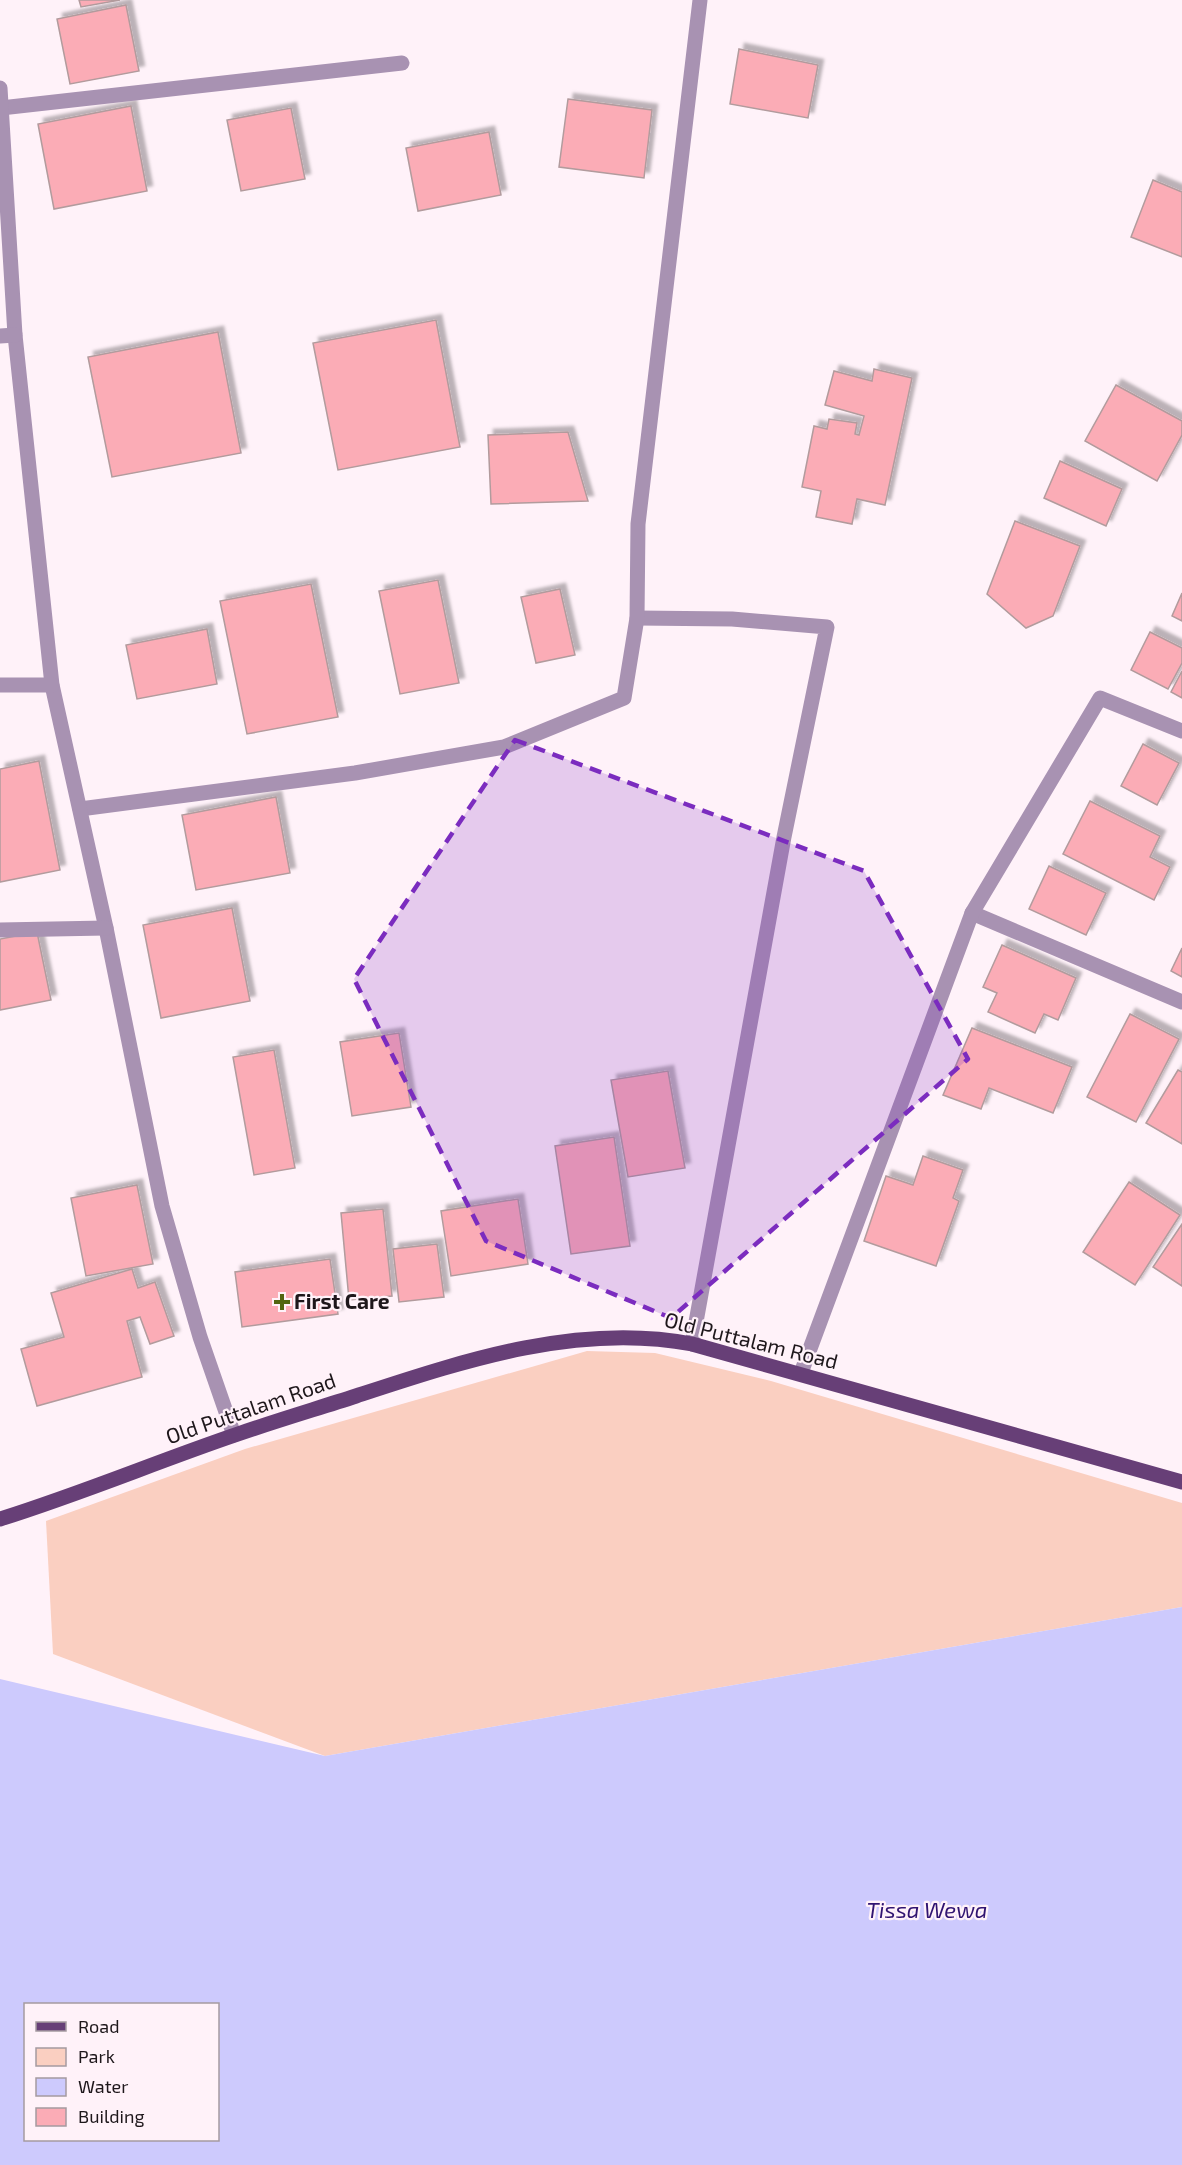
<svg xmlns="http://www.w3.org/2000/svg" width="1182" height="2165" font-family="'Exo 2',sans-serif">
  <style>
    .green { fill: #facfc1 }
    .water { fill: #cdcafd; fill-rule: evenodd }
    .building { fill: #fbacb6; stroke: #b29b9d; stroke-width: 1.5; filter: url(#shadow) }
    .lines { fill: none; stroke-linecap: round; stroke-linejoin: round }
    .service { stroke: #a892b2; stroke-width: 15 }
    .minor { stroke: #a892b2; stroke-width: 15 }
    .primary { stroke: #673f77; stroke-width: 15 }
    .marked { fill: #7b2cbf; fill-opacity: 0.2; stroke: #7b2cbf; stroke-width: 4.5; stroke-dasharray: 12 8; stroke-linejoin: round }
    .poi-dot { fill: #526611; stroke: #fff2f9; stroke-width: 2 }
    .labels { text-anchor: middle; stroke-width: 4.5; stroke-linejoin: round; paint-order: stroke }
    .poi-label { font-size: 21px; font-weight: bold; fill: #1e171b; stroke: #fff2f9; text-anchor: start }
    .street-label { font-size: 21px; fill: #1e171b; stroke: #fff2f9 }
    .water-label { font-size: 22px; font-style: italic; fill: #301371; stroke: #fff2f9 }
  </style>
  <defs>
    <filter id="shadow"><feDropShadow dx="5.5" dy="-5.5" stdDeviation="1.5" flood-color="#0004"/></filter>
  </defs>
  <rect width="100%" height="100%" fill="#fff2f9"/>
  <path class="green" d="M587,1351L655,1353L771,1381L1182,1503V1607L325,1756L53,1654L46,1521L245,1449Z"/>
  <path class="water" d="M1182,1607V2165H0V1679L325,1756ZM26,2004H218V2140H26Z"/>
  <g class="building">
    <path d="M79,0H120L81,7Z"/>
    <path d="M126,5L139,71L70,84L57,19Z"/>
    <path d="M739,49L818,65L808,118L730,104Z"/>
    <path d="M568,99L652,110L644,178L559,167Z"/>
    <path d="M131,106L147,191L54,209L38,124Z"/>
    <path d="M291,108L305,179L241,191L227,120Z"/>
    <path d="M489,132L501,195L418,211L406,148Z"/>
    <path d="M1153,180L1182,192V257L1131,237Z"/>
    <path d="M436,320L460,447L338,470L313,343Z"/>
    <path d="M218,332L241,453L112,477L88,357Z"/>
    <path d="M874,369L912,378L885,505L857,499L852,524L816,517L821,491L802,487L814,426L827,429L829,419L857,423L855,434L859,435L864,416L825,405L834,371L872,381Z"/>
    <path d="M1116,385L1182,421V435L1157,481L1085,441Z"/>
    <path d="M568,432L588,501L491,504L488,435Z"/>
    <path d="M1060,461L1122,489L1106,526L1044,498Z"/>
    <path d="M1015,521L1080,546L1053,616L1026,628L987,594Z"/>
    <path d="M438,580L459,683L400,694L379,591Z"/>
    <path d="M311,584L338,717L247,734L220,601Z"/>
    <path d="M560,589L575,655L536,663L521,597Z"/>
    <path d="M1182,593V621L1172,616Z"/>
    <path d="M207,629L217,684L137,699L126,645Z"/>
    <path d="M1150,632L1182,648V663L1168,689L1131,670Z"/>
    <path d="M1182,671V698L1171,692Z"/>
    <path d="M1143,744L1179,763L1157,805L1121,786Z"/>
    <path d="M39,761L60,870L0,882V769Z"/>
    <path d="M276,797L290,873L196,890L182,815Z"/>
    <path d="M1090,801L1160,836L1150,857L1170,867L1154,900L1063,854Z"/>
    <path d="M1049,866L1106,893L1086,935L1029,909Z"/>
    <path d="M232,908L250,1001L161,1018L143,925Z"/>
    <path d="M37,932L51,1000L0,1010V939Z"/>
    <path d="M1002,945L1076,978L1058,1020L1044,1014L1035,1033L988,1012L997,993L983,987Z"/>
    <path d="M1182,948V977L1171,971Z"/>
    <path d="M1130,1014L1179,1039L1136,1122L1087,1097Z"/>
    <path d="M972,1028L1072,1067L1053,1113L989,1088L981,1109L943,1095Z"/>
    <path d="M399,1033L411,1107L352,1116L340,1042Z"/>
    <path d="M274,1050L295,1168L254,1175L233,1057Z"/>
    <path d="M1178,1070L1182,1072V1144L1146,1123Z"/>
    <path d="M668,1071L685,1168L628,1177L611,1080Z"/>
    <path d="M614,1137L630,1246L571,1254L555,1146Z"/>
    <path d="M923,1156L963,1170L953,1198L959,1201L936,1266L864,1241L886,1176L913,1185Z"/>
    <path d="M1129,1182L1180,1215L1135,1285L1083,1252Z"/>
    <path d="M137,1185L153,1264L86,1276L71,1198Z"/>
    <path d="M518,1199L528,1264L451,1276L441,1211Z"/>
    <path d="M383,1209L392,1296L349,1300L341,1213Z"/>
    <path d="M1182,1224V1286L1153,1267Z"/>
    <path d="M437,1244L444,1297L399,1302L393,1249Z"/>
    <path d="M330,1259L338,1314L242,1327L235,1272Z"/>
    <path d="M132,1269L138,1288L155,1282L174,1336L150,1344L140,1317L127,1321L142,1377L37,1406L21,1349L64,1337L51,1293Z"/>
  </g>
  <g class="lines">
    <g class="service">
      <path d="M1,108L402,63"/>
      <path d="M637,618L732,619L827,627L784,837L692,1344"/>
      <path d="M80,809L355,773L504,747L624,698L637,618L638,524L700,0"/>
    </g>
    <g class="minor">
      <path d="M0,88L15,335L52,685L106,928L162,1206L200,1337L234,1435"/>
      <path d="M0,336L15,335"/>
      <path d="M0,685H52"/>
      <path d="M972,913L1182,1002"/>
      <path d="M0,930L106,928"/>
      <path d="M801,1373L972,913L1100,698L1182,731"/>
    </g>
    <path class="primary" d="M0,1519C80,1494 156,1462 235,1435C275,1421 316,1409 356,1396C463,1361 578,1322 692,1344L1182,1482"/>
  </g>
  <path class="marked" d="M515,740L864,871L968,1059L671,1318L486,1241L354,979Z"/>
  <path class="poi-dot" d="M279 1293h6v6h6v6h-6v6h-6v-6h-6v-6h6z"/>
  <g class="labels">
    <g class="poi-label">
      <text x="294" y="1309">First Care</text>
    </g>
    <g class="street-label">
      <text transform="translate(751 1341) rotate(14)" y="7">Old Puttalam Road</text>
      <text transform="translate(251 1409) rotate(-19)" y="7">Old Puttalam Road</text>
    </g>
    <g class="water-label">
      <text x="927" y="1918">Tissa Wewa</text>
    </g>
  </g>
  <rect x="24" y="2003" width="195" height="138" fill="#fff2f9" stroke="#a59aa0" stroke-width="1.5"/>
  <rect x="36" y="2022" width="30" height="9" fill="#673f77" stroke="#a59aa0" stroke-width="1.5"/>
  <text x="78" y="2033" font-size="18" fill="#1e171b">Road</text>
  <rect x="36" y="2048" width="30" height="18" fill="#facfc1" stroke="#a59aa0" stroke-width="1.5"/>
  <text x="78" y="2063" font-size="18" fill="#1e171b">Park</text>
  <rect x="36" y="2078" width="30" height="18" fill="#cdcafd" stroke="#a59aa0" stroke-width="1.5"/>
  <text x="78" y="2093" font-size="18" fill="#1e171b">Water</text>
  <rect x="36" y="2108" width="30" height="18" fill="#fbacb6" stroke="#a59aa0" stroke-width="1.5"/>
  <text x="78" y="2123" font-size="18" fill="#1e171b">Building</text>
</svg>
